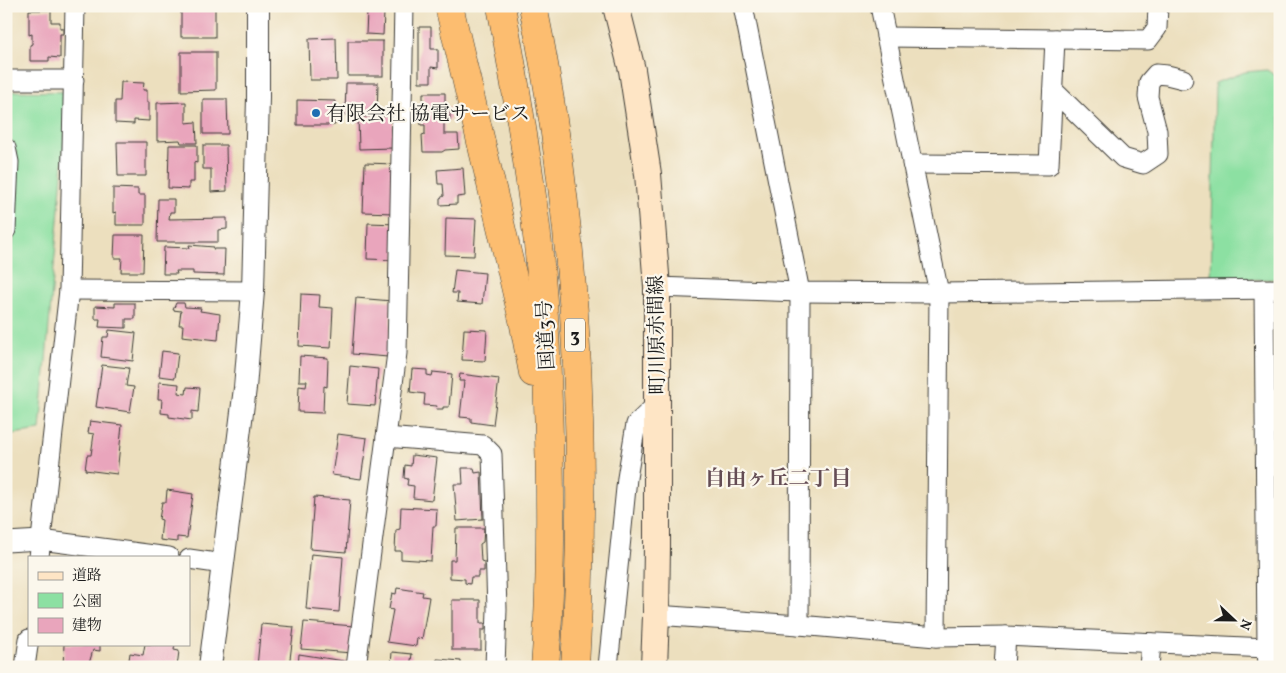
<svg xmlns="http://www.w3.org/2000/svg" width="1286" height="673" font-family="Vollkorn,'Noto Serif JP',serif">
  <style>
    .green { fill: #8ce0a2; stroke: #547e5f }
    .building { fill: #e9a5bc }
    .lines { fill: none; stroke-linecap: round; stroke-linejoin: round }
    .minor-casing { stroke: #3b3934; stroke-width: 21 }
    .tertiary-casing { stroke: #3b3934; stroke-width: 24 }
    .secondary-casing { stroke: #3b3934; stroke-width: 28 }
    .trunk-casing { stroke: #3b3934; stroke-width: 29 }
    .minor { stroke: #fff; stroke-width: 19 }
    .tertiary { stroke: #fff; stroke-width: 22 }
    .secondary { stroke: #fee5c5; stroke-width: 26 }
    .trunk { stroke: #fcbd6f; stroke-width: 28 }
    .poi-dot { fill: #1f6fb2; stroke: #fbf7ec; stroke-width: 2 }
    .labels { text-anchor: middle; stroke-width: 4.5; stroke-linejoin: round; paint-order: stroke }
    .shield { fill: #fbf7ec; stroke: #5f5e5a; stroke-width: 1 }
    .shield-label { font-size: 19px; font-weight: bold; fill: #1c1c1c }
    .poi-label { font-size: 20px; fill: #1c1c1c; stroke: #fbf7ec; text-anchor: start }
    .street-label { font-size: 20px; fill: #1c1c1c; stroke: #fbf7ec }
    .neighbourhood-label { font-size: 21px; font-weight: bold; fill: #644c54; stroke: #fbf7ec }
  </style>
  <rect width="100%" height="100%" fill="#fbf7ec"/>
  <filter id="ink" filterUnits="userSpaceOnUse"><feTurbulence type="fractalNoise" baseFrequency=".02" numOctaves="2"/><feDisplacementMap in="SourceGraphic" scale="10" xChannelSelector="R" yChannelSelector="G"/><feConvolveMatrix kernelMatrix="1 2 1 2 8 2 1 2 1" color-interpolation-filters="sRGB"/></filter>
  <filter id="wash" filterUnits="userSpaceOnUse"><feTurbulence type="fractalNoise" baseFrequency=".0096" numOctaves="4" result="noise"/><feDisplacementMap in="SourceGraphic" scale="20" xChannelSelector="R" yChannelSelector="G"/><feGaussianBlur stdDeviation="1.12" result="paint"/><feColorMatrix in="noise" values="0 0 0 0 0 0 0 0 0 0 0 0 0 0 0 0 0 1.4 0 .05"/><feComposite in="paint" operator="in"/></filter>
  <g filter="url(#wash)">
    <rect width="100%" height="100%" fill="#ecdfbe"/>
    <g class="green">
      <path d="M1267,70L1280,79V279L1211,280L1215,83L1245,72Z"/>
      <path d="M6,91L69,92L40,430L6,435V252L13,245L16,151L6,139Z"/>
    </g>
    <g id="blocks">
      <g class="building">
        <path d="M109,6H152V9H108Z"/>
        <rect x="181" y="6" width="34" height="31"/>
        <path d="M29,10H51V22H60V28H63V34H60V58L49,57V61H30V45L32,44V34L29,35Z"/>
        <path d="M367,12L384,13L383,35L366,34Z"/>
        <path d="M419,27H431V49H438V68L431,67V82H419Z"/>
        <path d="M336,38L337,80H310L309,39Z"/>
        <rect x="348" y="41" width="35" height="35"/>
        <path d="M181,52H216V90L181,91Z"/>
        <path d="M121,82L144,83L143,90H147V102H149V121L134,120V124L115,123V101H120Z"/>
        <path d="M346,83H378L377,116L345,115Z"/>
        <path d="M423,93H445V108H450V120H444V134H458L459,149L445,150L442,152H423L422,135L425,134V125H421L420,115L423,111Z"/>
        <path d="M203,99H227L228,134H203Z"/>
        <path d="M297,100L335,101V125H297Z"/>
        <path d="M186,102V123L196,122L197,143H181L180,140L157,141V103Z"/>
        <path d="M393,116V148L359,149L358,117Z"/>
        <path d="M117,142H146V176H118Z"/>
        <path d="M169,145H197V163L194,162V182H189V189L168,188Z"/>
        <path d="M203,145H226L227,191L211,192V169H203Z"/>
        <path d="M365,163L395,164L393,213L363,212Z"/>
        <path d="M463,168L465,196L457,197V204L440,205V198L444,196L443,184H438L437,170Z"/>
        <path d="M113,188L138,189V195H145V225H116V212L113,213Z"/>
        <path d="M158,199H174V212H170L169,219L227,218V229L218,230V242H157Z"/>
        <path d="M446,218L476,219L474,256L445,255Z"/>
        <path d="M368,223L397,224L395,260L367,259Z"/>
        <path d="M115,235H144L143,272H121L122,258H114Z"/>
        <path d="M189,245L214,247L213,249H225L224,275L193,274V271H176L177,274H163L164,247L190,248Z"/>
        <path d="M455,270L485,273L482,304L457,302L458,293H452Z"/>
        <path d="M301,294L320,295L319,307L333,308L331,348L299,346Z"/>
        <path d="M356,298L392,301L388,357L352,354Z"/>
        <path d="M115,303H135V319H126V328L99,327L100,319H95V306L115,307Z"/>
        <path d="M176,303H184L185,307L201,308L200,311L220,314L218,340L182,336L183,325H179L181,311L173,310Z"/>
        <path d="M464,329L487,330L485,361L462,360Z"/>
        <path d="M109,330L136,333L133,361L101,357L103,337H108Z"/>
        <path d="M162,351L178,353L175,378L159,376Z"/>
        <path d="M300,356L328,358L327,387L324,386L323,413L298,412L299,386L306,387L307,381H299Z"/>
        <path d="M102,365L129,368L126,386L134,387L130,412L96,407Z"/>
        <path d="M350,366L378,369L375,406L347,404Z"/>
        <path d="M412,369L427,370V375L432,376L433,372L452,374L449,407H443V409H436L437,406L424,405L425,394L410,392Z"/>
        <path d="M460,374L499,379L493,425L471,422V418L460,417L464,381H459Z"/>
        <path d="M159,382L179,384L178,393L186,394L187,387L200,388L198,412L192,411V420L169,417V414L161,413L162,399H158Z"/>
        <path d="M90,421L122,425L117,474L85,470L87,455H91L94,434L88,433Z"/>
        <path d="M338,434L367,438L361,479L332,475Z"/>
        <path d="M412,455L437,458L432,500L413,498L414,486L407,485L408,479L404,478L405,465L411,466Z"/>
        <path d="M462,468H474L475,473L481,472L483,519L457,521L454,484H463Z"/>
        <path d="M167,490L193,494L187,538L177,537V542L160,540L162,520L159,519L162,502H166Z"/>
        <path d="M314,497L350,500L346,552L310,549Z"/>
        <path d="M401,507L437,509L436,526H433L431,561L401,559V551H395L396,530L400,529Z"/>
        <path d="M456,528H484L483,542L480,544L481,561L484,562V571H478V577H471L470,584L465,583V579L450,578V560H455Z"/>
        <path d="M311,554L343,557L339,612L306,609Z"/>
        <path d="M397,588L423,592L422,596L429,597L422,639L417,638L416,646L387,642L393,610L389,609L392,593L396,594Z"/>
        <path d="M452,600H480V623H485V630H481V650H452Z"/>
        <path d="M304,622L354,626L352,653L301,649Z"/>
        <path d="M261,624L294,627L289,667H257Z"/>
        <path d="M64,644H100V651L93,650L88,667L63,666Z"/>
        <path d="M145,644H175L174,650L179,651L177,667H128L130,653L143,655Z"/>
        <path d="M392,652L412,654L410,667H387V665H391Z"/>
        <path d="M299,654L350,662L349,667H298Z"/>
        <path d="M437,659L461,661V667H436Z"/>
      </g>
    </g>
  </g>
  <g filter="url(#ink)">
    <use href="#blocks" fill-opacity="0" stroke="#3b3934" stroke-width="1"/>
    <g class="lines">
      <g class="minor-casing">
        <g id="minor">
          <path d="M743,6L800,292L799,625"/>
          <path d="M880,6L939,293L936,637"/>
          <path d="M886,37L1148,40L1157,28L1158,6"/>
          <path d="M6,80H74"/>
          <path d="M1053,90L1123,158L1143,164L1158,154L1157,131L1148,97L1149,82L1156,74L1167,75L1183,79"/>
          <path d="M6,148L9,162L6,230"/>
          <path d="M912,164L1049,165L1055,39"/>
          <path d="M657,287L800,292L939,293L1280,289"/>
          <path d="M69,290L253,291"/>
          <path d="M386,437L483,445L492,454L497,609L495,667"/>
          <path d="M6,542L41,540L169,557"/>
          <path d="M39,557L69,290L75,6"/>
          <path d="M189,559L223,564"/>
          <path d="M656,615L799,625L936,637L1006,636L1267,648L1264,289"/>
          <path d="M1267,648L1268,667"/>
          <path d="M25,667L29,639"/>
          <path d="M356,667L397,353L404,6"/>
          <path d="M608,667L627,478L636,424L657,404"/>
          <path d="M1004,667L1006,636"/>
          <path d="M1149,667L1151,643"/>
        </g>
      </g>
      <g class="tertiary-casing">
        <path id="tertiary" d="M210,667L245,388L253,291L258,97V6"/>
      </g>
      <g class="secondary-casing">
        <path id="secondary" d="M616,6L632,70L648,174L657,287V547L656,615L654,667"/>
      </g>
      <g class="trunk-casing">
        <g id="trunk">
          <path d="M449,6L523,320L533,373"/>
          <path d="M501,6C514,76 526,148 535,219C543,280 546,341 548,403C551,491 552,579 545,667"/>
          <path d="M533,6C577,223 588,446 575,667"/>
        </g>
      </g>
      <use href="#minor" class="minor"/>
      <use href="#tertiary" class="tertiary"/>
      <use href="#secondary" class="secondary"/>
      <use href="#trunk" class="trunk"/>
    </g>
  </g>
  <circle class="poi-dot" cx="316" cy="113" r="5"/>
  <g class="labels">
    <rect class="shield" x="565" y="318.5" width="20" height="33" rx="4"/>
    <g class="shield-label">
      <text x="575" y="342">3</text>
    </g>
    <g class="poi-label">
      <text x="326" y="120">有限会社 協電サービス</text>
    </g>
    <g class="street-label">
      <text transform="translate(545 335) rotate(-93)" y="7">国道3号</text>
      <text transform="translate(656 335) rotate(-91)" y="7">町川原赤間線</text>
    </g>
    <g class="neighbourhood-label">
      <text x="778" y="485">自由ヶ丘二丁目</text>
    </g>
  </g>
  <rect width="1286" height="673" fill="none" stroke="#fbf7ec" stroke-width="25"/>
  <rect x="28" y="556" width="162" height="90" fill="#fbf7ec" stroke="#a29f99"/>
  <rect x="38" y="572" width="25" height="8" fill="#fee5c5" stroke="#a29f99"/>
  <text x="72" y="580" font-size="15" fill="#1c1c1c">道路</text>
  <rect x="38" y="593" width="25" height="15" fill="#8ce0a2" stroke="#a29f99"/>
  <text x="72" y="606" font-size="15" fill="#1c1c1c">公園</text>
  <rect x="38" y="618" width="25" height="15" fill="#e9a5bc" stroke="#a29f99"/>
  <text x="72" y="630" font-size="15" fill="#1c1c1c">建物</text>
  <g transform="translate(1234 620) rotate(112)" stroke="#fbf7ec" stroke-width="4" paint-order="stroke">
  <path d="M0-4L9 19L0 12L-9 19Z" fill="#1c1c1c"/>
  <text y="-8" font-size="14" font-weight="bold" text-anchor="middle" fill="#1c1c1c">N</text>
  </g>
</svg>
